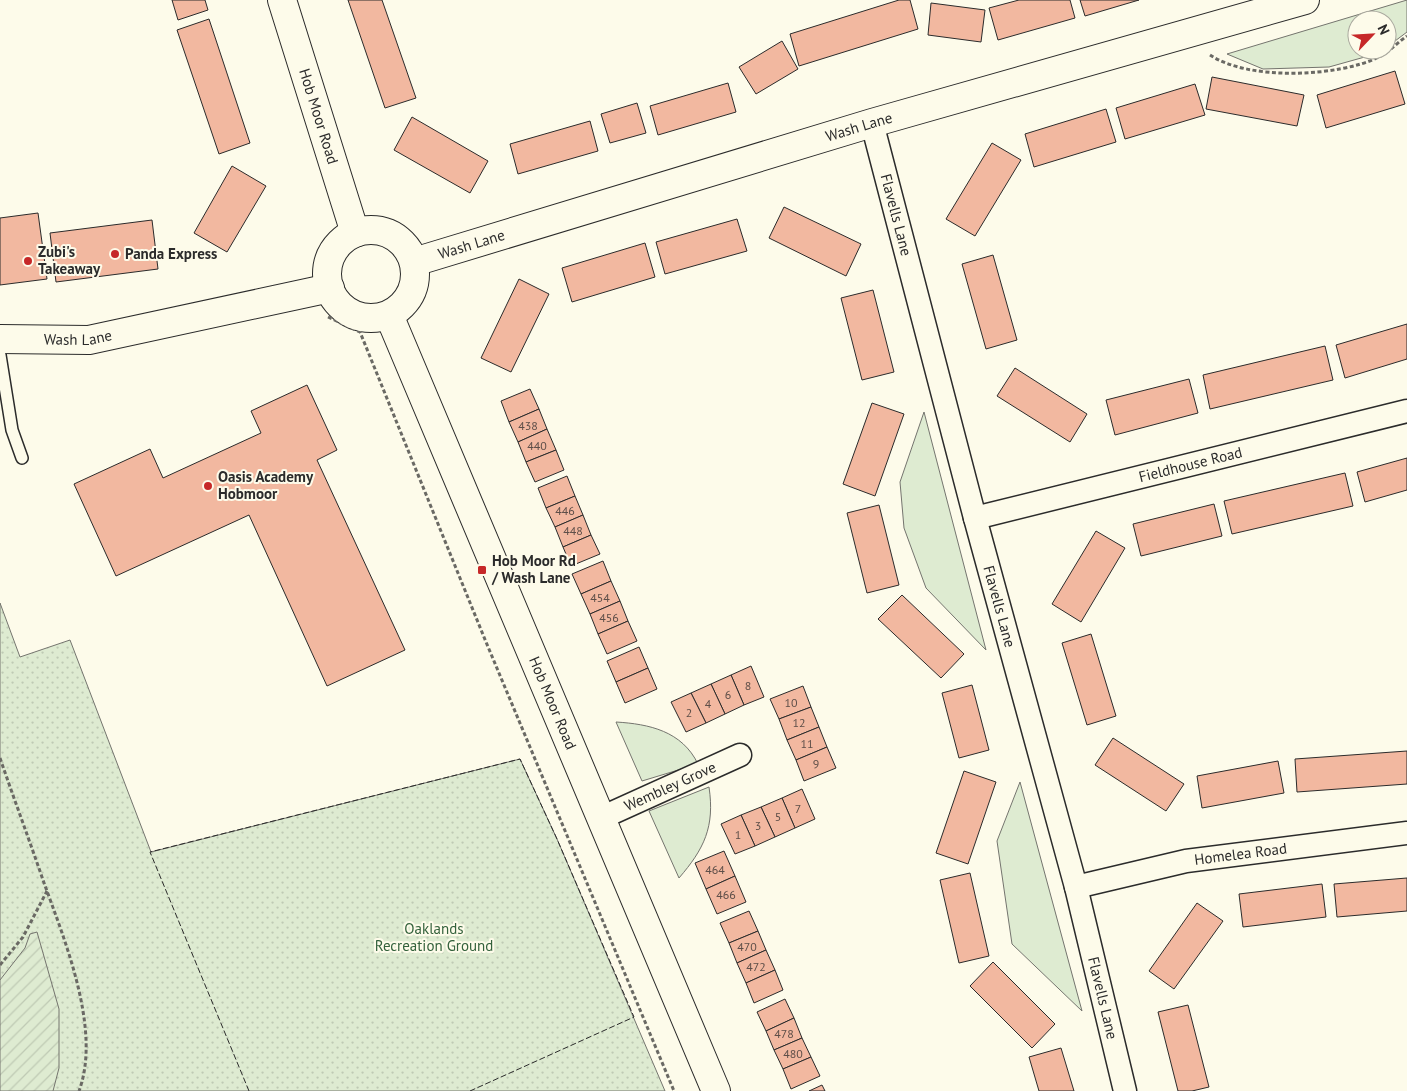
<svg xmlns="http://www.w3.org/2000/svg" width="1407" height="1091" font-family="'PT Sans',sans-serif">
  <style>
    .grass { fill: #deebd1; stroke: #74746e }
    .park { fill: url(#park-dots); stroke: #74746e }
    .garden { fill: url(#garden-furrows); stroke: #74746e }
    .building { fill: #f2b8a0; stroke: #2b2b2b }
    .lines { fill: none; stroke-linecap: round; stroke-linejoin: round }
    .service-casing { stroke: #2b2b2b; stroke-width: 14 }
    .minor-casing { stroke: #2b2b2b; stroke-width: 25 }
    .tertiary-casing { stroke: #2b2b2b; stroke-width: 30 }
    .path { stroke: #6a6964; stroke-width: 3; stroke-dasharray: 4 2.5; stroke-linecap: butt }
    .service { stroke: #fdfbea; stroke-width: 11 }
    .minor { stroke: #fdfbea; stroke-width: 22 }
    .tertiary { stroke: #fdfbea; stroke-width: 28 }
    .fence { stroke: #2b2b2b; stroke-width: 1; stroke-dasharray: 6 2.5; stroke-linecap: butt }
    .poi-dot { fill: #c62828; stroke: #fdfbea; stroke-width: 2 }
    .labels { text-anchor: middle; stroke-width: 4; stroke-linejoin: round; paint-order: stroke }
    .number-label { font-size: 12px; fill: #5d4e48 }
    .street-label { font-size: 15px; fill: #2b2b2b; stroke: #fdfbea }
    .poi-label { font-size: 15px; font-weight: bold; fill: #2b2b2b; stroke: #fdfbea; text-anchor: start }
    .park-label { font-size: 15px; fill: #34623c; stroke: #fdfbea }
  </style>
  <defs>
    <pattern id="park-dots" width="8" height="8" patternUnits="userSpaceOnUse" patternTransform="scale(1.25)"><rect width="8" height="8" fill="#deebd1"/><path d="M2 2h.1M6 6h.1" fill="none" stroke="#bfcab4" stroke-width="1.8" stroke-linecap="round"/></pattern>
    <pattern id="garden-furrows" width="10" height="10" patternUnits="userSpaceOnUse" patternTransform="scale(1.25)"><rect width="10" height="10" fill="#deebd1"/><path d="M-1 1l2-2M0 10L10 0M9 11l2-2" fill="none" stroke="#bfcab4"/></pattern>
  </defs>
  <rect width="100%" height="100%" fill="#fdfbea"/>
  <g class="grass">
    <path d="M1407,0V32L1387,47V20H1357V50H1383L1379,53L1329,67L1263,69L1227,54Z"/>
    <path d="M924,412L986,650L926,588L904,528L900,482Z"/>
    <path d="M616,722C649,724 682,731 698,764L642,781Z"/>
    <path d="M1020,782L1082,1011L1012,944L997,841Z"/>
    <path d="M709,787C715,827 704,849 679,878L649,811Z"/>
  </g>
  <path class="park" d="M0,603L20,657L70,640L151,852L520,759L557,839L665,1091H0Z"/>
  <path class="garden" d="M37,932L59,1009V1068L53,1091H0V980L25,948L30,934Z"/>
  <g class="building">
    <path d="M172,0H205L208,10L178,20Z"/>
    <path d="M348,0H382L416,98L385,108Z"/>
    <path d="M899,0H910L918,29L799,66L790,34Z"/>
    <path d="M1019,0H1070L1075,18L998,40L989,8Z"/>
    <path d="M1080,0H1139L1085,16Z"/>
    <path d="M931,3L985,10L981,42L928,35Z"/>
    <path d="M209,19L250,143L219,154L177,30Z"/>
    <path d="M782,41L798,69L756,94L739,67Z"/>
    <path d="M1395,71L1405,104L1326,128L1317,95Z"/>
    <path d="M1212,77L1304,95L1297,126L1206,109Z"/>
    <path d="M728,83L736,112L658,135L650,106Z"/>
    <path d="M1195,84L1205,115L1125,139L1116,108Z"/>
    <path d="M637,103L646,133L610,143L601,114Z"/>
    <path d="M1106,109L1116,142L1034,167L1025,134Z"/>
    <path d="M412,117L488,161L470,193L394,150Z"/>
    <path d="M590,121L598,151L518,174L510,144Z"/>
    <path d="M992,143L1021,160L975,236L946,219Z"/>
    <path d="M232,166L266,186L227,252L194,233Z"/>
    <path d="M784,207L861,244L846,276L769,238Z"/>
    <path d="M38,213L47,279L0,285V218Z"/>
    <path d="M737,219L747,251L665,274L656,242Z"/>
    <path d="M152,220L158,269L56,282L50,233Z"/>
    <path d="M645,243L655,277L572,302L562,268Z"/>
    <path d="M993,255L1017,340L986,349L962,264Z"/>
    <path d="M519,279L549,294L511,372L481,358Z"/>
    <path d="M873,290L894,372L862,380L841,298Z"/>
    <path d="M1407,324V359L1345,378L1336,345Z"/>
    <path d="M1325,346L1333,380L1210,409L1203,375Z"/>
    <path d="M1015,368L1087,414L1070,442L997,396Z"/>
    <path d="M1189,379L1198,413L1115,435L1106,400Z"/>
    <path d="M307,385L337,450L317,460L405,650L327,686L249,515L116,576L74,484L150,449L163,478L261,433L251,411Z"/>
    <path d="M530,389L539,409L509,422L501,401Z"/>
    <path d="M872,403L904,414L875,496L843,484Z"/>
    <path d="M539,409L547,429L518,442L509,422Z"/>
    <path d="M547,429L556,450L526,462L518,442Z"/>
    <path d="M556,450L564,470L535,482L526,462Z"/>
    <path d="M1407,458V490L1365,502L1357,472Z"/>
    <path d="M1345,473L1353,506L1232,534L1224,501Z"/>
    <path d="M567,476L575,496L546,508L538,488Z"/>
    <path d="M575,496L583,515L555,527L546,508Z"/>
    <path d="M1214,504L1222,536L1141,556L1133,524Z"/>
    <path d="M879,505L899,585L867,593L847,513Z"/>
    <path d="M583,515L591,535L563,547L555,527Z"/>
    <path d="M1096,531L1125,548L1081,622L1052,604Z"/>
    <path d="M591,535L600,554L571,566L563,547Z"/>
    <path d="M603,561L611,581L581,594L572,574Z"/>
    <path d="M611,581L620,601L590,614L581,594Z"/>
    <path d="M902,595L964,654L941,678L878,619Z"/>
    <path d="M620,601L628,621L598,634L590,614Z"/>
    <path d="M628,621L637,641L607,654L598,634Z"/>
    <path d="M1091,634L1116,716L1087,725L1062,643Z"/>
    <path d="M639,647L648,668L616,682L607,661Z"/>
    <path d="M751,666L764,697L744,705L731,675Z"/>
    <path d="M648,668L657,689L625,703L616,682Z"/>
    <path d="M731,675L744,705L725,714L711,684Z"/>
    <path d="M711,684L725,714L706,723L691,693Z"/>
    <path d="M972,685L989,750L959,758L942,693Z"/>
    <path d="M803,686L811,707L779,719L770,699Z"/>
    <path d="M691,693L706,723L686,732L671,702Z"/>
    <path d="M811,707L819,727L787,740L779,719Z"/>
    <path d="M819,727L827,747L796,760L787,740Z"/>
    <path d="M1113,738L1184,784L1166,811L1095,765Z"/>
    <path d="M827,747L836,768L804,781L796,760Z"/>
    <path d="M1407,751V784L1297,792L1295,759Z"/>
    <path d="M1278,761L1284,793L1202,808L1197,776Z"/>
    <path d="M964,771L996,782L968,864L936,853Z"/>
    <path d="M802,789L815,819L795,828L782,798Z"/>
    <path d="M782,798L795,828L775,837L761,807Z"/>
    <path d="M761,807L775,837L755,846L741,815Z"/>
    <path d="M741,815L755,846L735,854L721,824Z"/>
    <path d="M724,851L735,876L706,889L695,863Z"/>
    <path d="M970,873L989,956L959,963L940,880Z"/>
    <path d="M735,876L746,902L717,914L706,889Z"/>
    <path d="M1407,878V911L1337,917L1334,884Z"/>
    <path d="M1322,884L1326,917L1243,927L1239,894Z"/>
    <path d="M1197,903L1223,921L1174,989L1149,971Z"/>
    <path d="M749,911L758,931L729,943L720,923Z"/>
    <path d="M758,931L766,950L737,963L729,943Z"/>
    <path d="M766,950L775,970L746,983L737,963Z"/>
    <path d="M993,962L1055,1024L1032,1048L970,986Z"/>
    <path d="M775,970L783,990L754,1003L746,983Z"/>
    <path d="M785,999L794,1018L766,1031L757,1012Z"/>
    <path d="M1188,1005L1209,1087L1192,1091H1178L1158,1012Z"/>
    <path d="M794,1018L802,1038L774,1050L766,1031Z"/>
    <path d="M802,1038L811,1057L783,1069L774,1050Z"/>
    <path d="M1061,1048L1074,1091H1039L1029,1057Z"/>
    <path d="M811,1057L820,1076L791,1089L783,1069Z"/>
    <path d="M822,1085L825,1091H809Z"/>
  </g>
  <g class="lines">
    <g class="service-casing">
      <path id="service" d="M0,355L12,430L22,458"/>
    </g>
    <g class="minor-casing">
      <g id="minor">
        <path id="s1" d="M872,123L975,518L1076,887L1125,1091"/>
        <path id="s2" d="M975,518L1407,411"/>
        <path id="s3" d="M601,818L740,755"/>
        <path id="s4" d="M1076,887L1186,861L1407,833"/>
      </g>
    </g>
    <g class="tertiary-casing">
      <g id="tertiary">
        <path id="s5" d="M282,0L355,233"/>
        <circle cx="371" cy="274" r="44"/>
        <path id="s6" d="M414,262L872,123L1305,0"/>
        <path id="s7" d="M389,315L716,1091"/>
        <path id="s8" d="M0,339L89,340L330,288"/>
      </g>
    </g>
    <g class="path">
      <path d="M1210,55C1249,81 1338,77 1379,57C1389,52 1398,42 1407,36"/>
      <path d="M328,317L360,332L486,642L674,1091"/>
      <path d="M0,758C14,799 29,839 43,880C64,939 102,1029 79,1091"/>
      <path d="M0,965L23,937L47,891"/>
    </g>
    <use href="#service" class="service"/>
    <use href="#minor" class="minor"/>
    <use href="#tertiary" class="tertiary"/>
    <path class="fence" d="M249,1091L150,852L520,759L557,839L634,1017L470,1091"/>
  </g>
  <g class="poi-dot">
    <circle cx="115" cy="254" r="5"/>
    <circle cx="28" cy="261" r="5"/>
    <circle cx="208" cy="486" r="5"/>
    <rect x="477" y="565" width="10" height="10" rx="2.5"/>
  </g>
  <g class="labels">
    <g class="number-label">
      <text x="528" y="430">438</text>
      <text x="537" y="450">440</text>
      <text x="565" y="515">446</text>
      <text x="573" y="535">448</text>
      <text x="600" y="602">454</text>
      <text x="609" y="622">456</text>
      <text x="748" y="690">8</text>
      <text x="728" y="699">6</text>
      <text x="791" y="707">10</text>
      <text x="708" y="708">4</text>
      <text x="689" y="717">2</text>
      <text x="799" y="727">12</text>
      <text x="807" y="748">11</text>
      <text x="816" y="768">9</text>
      <text x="798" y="813">7</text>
      <text x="778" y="821">5</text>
      <text x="758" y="830">3</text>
      <text x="738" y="839">1</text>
      <text x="715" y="874">464</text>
      <text x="726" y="899">466</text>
      <text x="747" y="951">470</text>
      <text x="756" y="971">472</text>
      <text x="784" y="1038">478</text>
      <text x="793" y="1058">480</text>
    </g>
    <g class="street-label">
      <text dy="5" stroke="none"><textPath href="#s5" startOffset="122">Hob Moor Road</textPath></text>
      <text dy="5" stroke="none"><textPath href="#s6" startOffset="465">Wash Lane</textPath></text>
      <text dy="5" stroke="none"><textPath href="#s1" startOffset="95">Flavells Lane</textPath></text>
      <text dy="5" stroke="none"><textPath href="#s6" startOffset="60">Wash Lane</textPath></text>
      <text dy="5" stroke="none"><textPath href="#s8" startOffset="78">Wash Lane</textPath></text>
      <text dy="5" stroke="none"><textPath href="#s2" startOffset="222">Fieldhouse Road</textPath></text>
      <text dy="5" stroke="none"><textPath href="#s1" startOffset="500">Flavells Lane</textPath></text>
      <text dy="5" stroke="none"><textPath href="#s7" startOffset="421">Hob Moor Road</textPath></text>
      <text dy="5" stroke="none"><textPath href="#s3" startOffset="76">Wembley Grove</textPath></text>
      <text dy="5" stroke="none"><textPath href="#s4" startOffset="168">Homelea Road</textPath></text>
      <text dy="5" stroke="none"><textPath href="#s1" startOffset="905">Flavells Lane</textPath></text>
    </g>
    <g class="poi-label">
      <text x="38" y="257">Zubi's<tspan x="38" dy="17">Takeaway</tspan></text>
      <text x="125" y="259">Panda Express</text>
      <text x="218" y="482">Oasis Academy<tspan x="218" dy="17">Hobmoor</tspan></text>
      <text x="492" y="566">Hob Moor Rd<tspan x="492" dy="17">/ Wash Lane</tspan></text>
    </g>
    <g class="park-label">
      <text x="434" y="934">Oaklands<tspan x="434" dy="17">Recreation Ground</tspan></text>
    </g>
  </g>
  <g transform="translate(1372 35) rotate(65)"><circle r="24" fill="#fdfbea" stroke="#a9a89e"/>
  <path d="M0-4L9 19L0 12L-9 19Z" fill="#c62828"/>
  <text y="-8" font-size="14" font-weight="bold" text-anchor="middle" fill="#2b2b2b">N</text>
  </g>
</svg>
